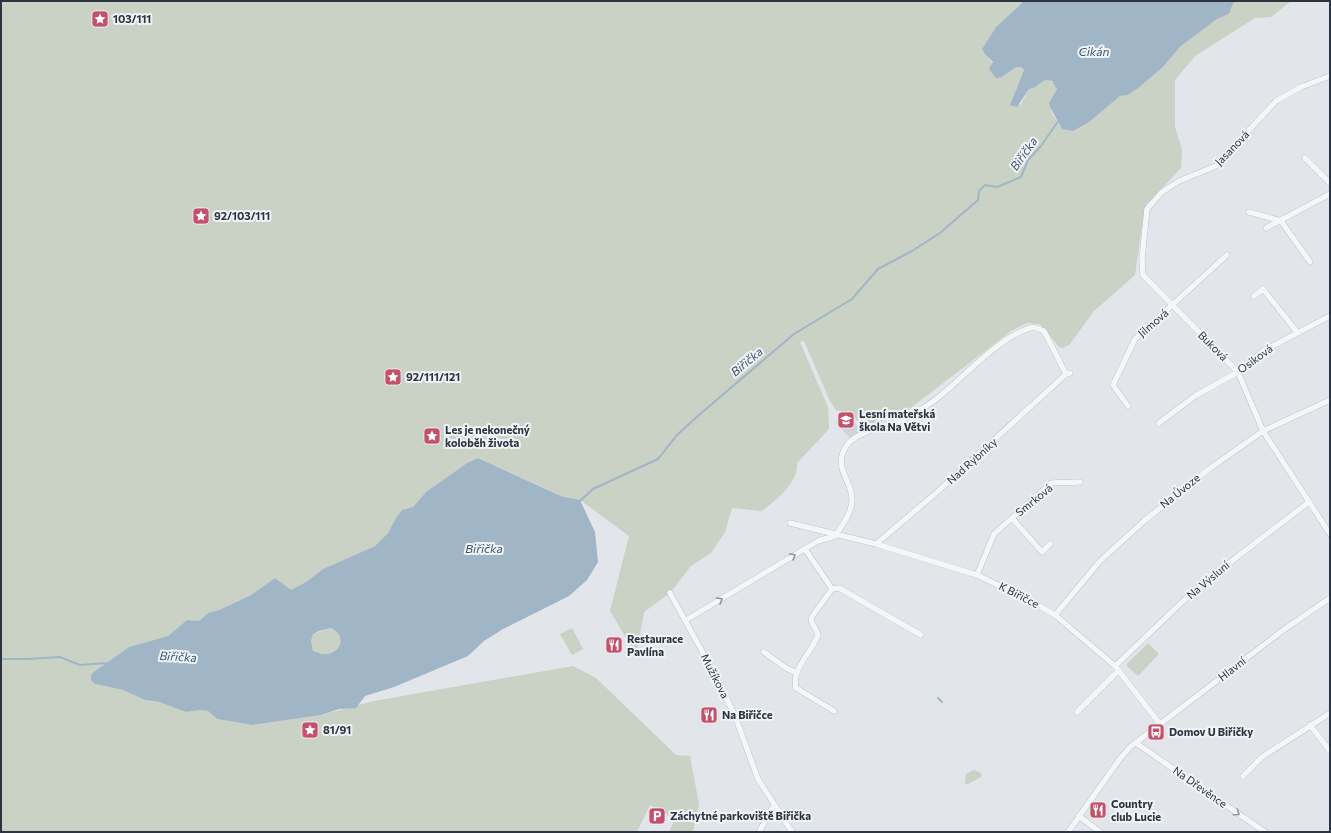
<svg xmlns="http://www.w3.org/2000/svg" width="1331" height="833" font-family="Commissioner,sans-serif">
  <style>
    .built { fill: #d0d5db }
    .green { fill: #c9d2c4 }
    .water { fill: #a0b6c6; fill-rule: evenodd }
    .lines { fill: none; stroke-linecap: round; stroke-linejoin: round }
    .stream { stroke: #a0b6c6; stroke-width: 2 }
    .minor-casing { stroke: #a7acb3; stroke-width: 6 }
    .minor { stroke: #f4f6f8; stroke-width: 5.5 }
    .oneway { stroke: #90959c }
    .labels { text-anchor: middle; stroke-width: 4; stroke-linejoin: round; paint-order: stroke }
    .poi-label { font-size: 11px; font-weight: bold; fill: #2b3440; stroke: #f1f4f7; text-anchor: start }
    .street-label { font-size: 11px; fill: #2b3440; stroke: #f1f4f7 }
    .water-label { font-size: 12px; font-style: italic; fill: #385671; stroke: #f1f4f7 }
  </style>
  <rect width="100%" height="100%" fill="#e2e5e9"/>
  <path class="built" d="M845,408L861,431L850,438L836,423Z"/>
  <g class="green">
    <path d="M1,1H1024L996,27L982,49L1002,77L1016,67H1021L1024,71L1016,89L1020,106L1029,89L1034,88L1045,80C1052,81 1058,84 1057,93C1045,110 1052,112 1062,129L1120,96L1128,95L1162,68L1181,46L1217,19L1229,14L1234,1H1291L1271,17L1255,18L1195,56L1175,80V127L1182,149L1181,168L1145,206L1135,275L1093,312L1070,344L1063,348L1059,347L1040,324L1027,323L1011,331L912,407L861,431V424L848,413L836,410L830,401L804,341L800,342L828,407L829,429L797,463C798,483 777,499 762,511L732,508L725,532L711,553L691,566L670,593L644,612L636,655L610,611L629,536L580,500L562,496L478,458L467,463L426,492L413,507L402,510L397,516L388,533L375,546L323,569L306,582L291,591L275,578L251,595L219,610L208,613L199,621L187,620L168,636L129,647L95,671V684L123,690L145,700L159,702L186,712L202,710L208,711L217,719L252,725L321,715L374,701L573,666L596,678L676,755L690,756L699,804L693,832H669L675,819L650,805L637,832H1Z"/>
    <path d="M331,628C349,637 339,656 322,654C319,653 316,652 313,651L311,641L313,634Z"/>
    <path d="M572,628L583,649L572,655L560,634Z"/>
    <path d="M1148,643L1159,654L1138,676L1126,665Z"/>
    <path d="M974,770L981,773V777L968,784H965L966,774Z"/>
  </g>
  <g class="water">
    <path d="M1024,1H1234L1229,14L1217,19L1181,46L1162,68L1138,88L1128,95L1120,96L1089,122L1073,131L1062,129L1050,107L1049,103L1057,89L1052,81L1045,80L1034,88L1029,89L1017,107L1010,105L1024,70L1021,67H1016L1002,77L996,78L989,69L993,62L985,54L982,49L996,27Z"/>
    <path d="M478,458L561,496L580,500L595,532L598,562L587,580L569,596L503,629L484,641L468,656L394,687L365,696L356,708L339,709L321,715L252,725L217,719L208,711L202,710L186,712L159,702L145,700L123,690L95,684L91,680V675L95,671L129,647L168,636L187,620L199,621L208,613L219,610L251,595L275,578L291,590L306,582L323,569L375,546L388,533L397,516L402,510L413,507L426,492L467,463ZM331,628C349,637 339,656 322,654C319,653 316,652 313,651L311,641L313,634L319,631Z"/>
  </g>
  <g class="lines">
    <g class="stream">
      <path d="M580,501L593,489L658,459L677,435L699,415L794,334L852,299L878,269L912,251L940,233L978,200L979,191L985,185L997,187L1021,177L1028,160L1041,146L1059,120"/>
      <path d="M1,659H29L60,657L80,665L108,663"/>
      <path d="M938,698L942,702"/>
    </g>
    <g class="minor-casing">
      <g id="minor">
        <path d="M1330,76L1301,87L1276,101L1216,166L1179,181L1162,192L1147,209L1142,259L1143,275L1238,372L1263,431L1330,534"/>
        <path d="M1305,158L1330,183"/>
        <path d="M1249,212L1281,221"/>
        <path d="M1281,221L1310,262"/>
        <path d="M1266,228L1330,194"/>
        <path d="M1254,296L1263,289L1297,332"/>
        <path d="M1128,406L1113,385L1135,339L1227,255"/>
        <path d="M1159,423L1195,396L1238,372L1263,351L1330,316"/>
        <path d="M1012,518L1042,552L1050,544"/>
        <path d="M790,523L876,544L977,575L1031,601L1055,615L1115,666L1160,724"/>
        <path d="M876,544L936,493L1066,374L1070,373"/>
        <path d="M805,549L832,589L839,588L921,635"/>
        <path d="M977,575L994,534L1012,518L1051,483L1080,482"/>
        <path d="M832,589L811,618C811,625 817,628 818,635C812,652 791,669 796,688L834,711"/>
        <path d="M670,593L719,682L735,716L758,779L792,832"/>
        <path d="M1055,615L1100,561L1144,521L1209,469L1263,431L1330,400"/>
        <path d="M686,620L818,541L835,536C842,525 852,513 852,500C853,481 831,467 847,445C858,431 883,428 899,421C915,414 932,403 945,392C967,373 1002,336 1030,328C1035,326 1039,329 1044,331L1066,374"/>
        <path d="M764,652L786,668L797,673"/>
        <path d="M1115,666L1199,586L1309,502"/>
        <path d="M1077,712L1119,670"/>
        <path d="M1310,725L1330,751"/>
        <path d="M1136,743L1265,832"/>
        <path d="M1243,776L1262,757L1330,713"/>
        <path d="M1079,816L1100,832"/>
        <path d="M759,832L774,805"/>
        <path d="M1068,832L1119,760L1130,747L1282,631L1330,598"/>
      </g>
    </g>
    <use href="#minor" class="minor"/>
  </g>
  <defs><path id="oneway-chevron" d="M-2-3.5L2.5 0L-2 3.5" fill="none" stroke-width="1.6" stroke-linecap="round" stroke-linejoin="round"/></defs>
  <g class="oneway">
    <use href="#oneway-chevron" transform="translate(793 556) rotate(-31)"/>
    <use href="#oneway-chevron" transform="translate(720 600) rotate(-31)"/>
    <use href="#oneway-chevron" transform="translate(1237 813) rotate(35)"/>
  </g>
  <defs>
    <g id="sight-square" transform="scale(0.9)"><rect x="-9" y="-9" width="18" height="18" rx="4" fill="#c4516c" stroke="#f1f4f7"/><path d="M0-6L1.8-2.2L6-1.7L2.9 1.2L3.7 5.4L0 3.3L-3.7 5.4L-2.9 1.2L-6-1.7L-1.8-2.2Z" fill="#fff"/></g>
    <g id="school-square" transform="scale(0.9)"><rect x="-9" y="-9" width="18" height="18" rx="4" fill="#c4516c" stroke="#f1f4f7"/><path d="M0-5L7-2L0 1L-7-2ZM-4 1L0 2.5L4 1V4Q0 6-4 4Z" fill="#fff"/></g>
    <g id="restaurant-square" transform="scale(0.9)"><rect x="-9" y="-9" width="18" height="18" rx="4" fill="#c4516c" stroke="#f1f4f7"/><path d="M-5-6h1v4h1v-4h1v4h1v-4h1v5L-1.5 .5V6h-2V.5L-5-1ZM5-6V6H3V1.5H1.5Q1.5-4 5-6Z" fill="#fff"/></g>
    <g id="bus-square" transform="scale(0.9)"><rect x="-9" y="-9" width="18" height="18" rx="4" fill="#c4516c" stroke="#f1f4f7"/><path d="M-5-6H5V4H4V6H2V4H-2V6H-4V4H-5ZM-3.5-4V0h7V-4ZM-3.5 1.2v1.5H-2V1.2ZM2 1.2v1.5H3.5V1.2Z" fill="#fff"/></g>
    <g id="parking-square" transform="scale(0.9)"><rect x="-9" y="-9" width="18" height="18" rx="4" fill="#c4516c" stroke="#f1f4f7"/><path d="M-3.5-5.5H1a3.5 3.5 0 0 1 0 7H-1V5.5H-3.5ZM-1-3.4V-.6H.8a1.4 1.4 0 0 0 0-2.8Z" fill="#fff"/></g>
  </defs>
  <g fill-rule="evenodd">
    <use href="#sight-square" x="100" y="19"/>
    <use href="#sight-square" x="201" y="216"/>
    <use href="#sight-square" x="393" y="377"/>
    <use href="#school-square" x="846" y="420"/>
    <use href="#sight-square" x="432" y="436"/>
    <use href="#restaurant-square" x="614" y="645"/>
    <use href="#restaurant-square" x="709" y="715"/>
    <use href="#sight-square" x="310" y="730"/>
    <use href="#bus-square" x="1156" y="732"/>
    <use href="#restaurant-square" x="1098" y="810"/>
    <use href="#parking-square" x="657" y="816"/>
  </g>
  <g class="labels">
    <g class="poi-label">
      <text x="113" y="23">103/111</text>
      <text x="214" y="220">92/103/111</text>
      <text x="406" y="381">92/111/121</text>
      <text x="859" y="418">Lesní mateřská<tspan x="859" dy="13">škola Na Větvi</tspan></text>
      <text x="445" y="434">Les je nekonečný<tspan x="445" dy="13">koloběh života</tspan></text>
      <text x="627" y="643">Restaurace<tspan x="627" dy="13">Pavlína</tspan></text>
      <text x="722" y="719">Na Biřičce</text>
      <text x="323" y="734">81/91</text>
      <text x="1169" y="736">Domov U Biřičky</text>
      <text x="1111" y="808">Country<tspan x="1111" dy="13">club Lucie</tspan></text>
      <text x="670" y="820">Záchytné parkoviště Biřička</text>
    </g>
    <g class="street-label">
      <text transform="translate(1232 148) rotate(-46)" y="4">Jasanová</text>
      <text transform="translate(1153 323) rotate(-41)" y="4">Jilmová</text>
      <text transform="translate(1213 346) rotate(45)" y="4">Buková</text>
      <text transform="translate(1255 359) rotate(-36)" y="4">Osiková</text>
      <text transform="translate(972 461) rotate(-42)" y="4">Nad Rybníky</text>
      <text transform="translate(1180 491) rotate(-39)" y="4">Na Úvoze</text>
      <text transform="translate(1034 500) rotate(-39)" y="4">Smrková</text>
      <text transform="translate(1208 580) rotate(-40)" y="4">Na Výsluní</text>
      <text transform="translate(1019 595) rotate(27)" y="4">K Biřičce</text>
      <text transform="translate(1232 669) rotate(-38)" y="4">Hlavní</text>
      <text transform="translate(715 676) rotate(63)" y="4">Mužíkova</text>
      <text transform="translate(1200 787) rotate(35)" y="4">Na Dřevěnce</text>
    </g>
    <g class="water-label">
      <text x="1094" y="56">Cikán</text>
      <text transform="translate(1024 154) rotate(-55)" y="4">Biřička</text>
      <text transform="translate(747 362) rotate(-40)" y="4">Biřička</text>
      <text x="484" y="553">Biřička</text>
      <text transform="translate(178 657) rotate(3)" y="4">Biřička</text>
    </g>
  </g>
  <rect width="1331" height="833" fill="none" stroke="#2b3440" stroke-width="4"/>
</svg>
